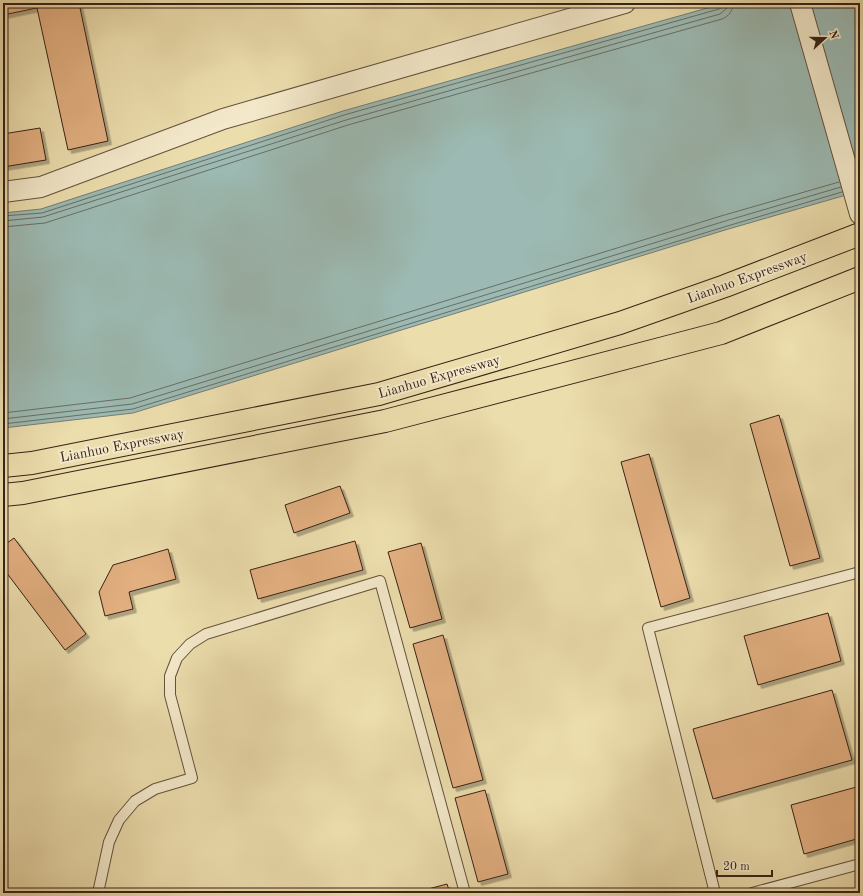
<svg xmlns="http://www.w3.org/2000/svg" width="863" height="896" font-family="'Old Standard TT',serif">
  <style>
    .water { fill: #9cbab3; stroke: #747d74 }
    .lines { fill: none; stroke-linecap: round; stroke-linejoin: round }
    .shore { stroke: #6a6e64; stroke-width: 1 }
    .building { fill: #e2af80; stroke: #382216; filter: url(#shadow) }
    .lane-casing { stroke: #65513c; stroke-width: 12 }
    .street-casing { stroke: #65513c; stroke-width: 22 }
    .highway-casing { stroke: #382216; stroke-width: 24 }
    .lane { stroke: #f3e9ca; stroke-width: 10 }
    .street { stroke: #f3e9ca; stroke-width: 20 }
    .highway { stroke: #ecddad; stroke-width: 22 }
    .labels { text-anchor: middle; stroke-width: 4; stroke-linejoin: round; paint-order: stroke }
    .street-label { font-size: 14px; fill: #382216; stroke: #f3e9ca }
  </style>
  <defs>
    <filter id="shadow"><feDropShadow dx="3.5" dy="3.5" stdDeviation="0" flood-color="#0004"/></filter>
  </defs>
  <rect width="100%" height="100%" fill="#ecddad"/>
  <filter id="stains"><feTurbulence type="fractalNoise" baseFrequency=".005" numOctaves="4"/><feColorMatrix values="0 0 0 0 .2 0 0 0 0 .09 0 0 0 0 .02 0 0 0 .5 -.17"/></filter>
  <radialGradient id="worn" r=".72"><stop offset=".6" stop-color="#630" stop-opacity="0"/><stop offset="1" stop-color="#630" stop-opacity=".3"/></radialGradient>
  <path class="water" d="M725,3H860V191L725,230L133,413L3,428V213L41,209L343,111Z"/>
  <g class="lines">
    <g class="shore">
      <path d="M3,216L42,213L344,115L719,9L722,7V3"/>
      <path d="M3,221L43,217L346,120L720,14L726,9L727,3"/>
      <path d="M3,227L45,223L348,125L722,19C729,16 733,11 733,3"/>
      <path d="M3,413L130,398L721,216L839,182"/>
      <path d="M3,419L132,404L722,222L841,187"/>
      <path d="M3,424L133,409L724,227L842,192"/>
    </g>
  </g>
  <g class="building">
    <path d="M3,3H61L3,15Z"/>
    <path d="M61,3H79L108,141L68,150L37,8Z"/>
    <path d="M40,128L46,160L3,167V134Z"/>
    <path d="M779,415L820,558L790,566L750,424Z"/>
    <path d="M649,454L690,598L661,607L621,462Z"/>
    <path d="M340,486L350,513L294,533L285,505Z"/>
    <path d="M14,538L86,634L65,650L3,568V546Z"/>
    <path d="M355,541L363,570L258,599L250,570Z"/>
    <path d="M421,543L442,619L410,628L388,552Z"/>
    <path d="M168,549L176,579L129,592L133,609L105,616L99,592L113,565Z"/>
    <path d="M828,613L841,661L758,685L744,636Z"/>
    <path d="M443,635L483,780L453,788L413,644Z"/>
    <path d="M832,690L852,760L713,799L693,729Z"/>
    <path d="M860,786V838L804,854L791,805Z"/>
    <path d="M485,790L508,874L478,882L455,798Z"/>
    <path d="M447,884L450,893H413Z"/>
  </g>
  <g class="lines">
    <g class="lane-casing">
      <g id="lane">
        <path d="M98,893L109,842L119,820L135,801L155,789L192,778L170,695V676L177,658L190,644L206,634L380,581L465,893"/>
        <path d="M715,893L648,628L860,572"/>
        <path d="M752,893L860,864"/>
      </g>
    </g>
    <g class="street-casing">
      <g id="street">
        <path d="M800,3L860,214"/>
        <path d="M3,192L41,187L223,119L625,3"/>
      </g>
    </g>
    <g class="highway-casing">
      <g id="highway">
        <path d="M3,466L32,463L379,394L620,323L725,286L860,234"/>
        <path d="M3,495L23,493L385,421L721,333L860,278"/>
      </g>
    </g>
    <use href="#lane" class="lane"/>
    <use href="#street" class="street"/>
    <use href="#highway" class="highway"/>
  </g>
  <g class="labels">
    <g class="street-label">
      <text transform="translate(747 277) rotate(-20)" y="5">Lianhuo Expressway</text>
      <text transform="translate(439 376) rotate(-16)" y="5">Lianhuo Expressway</text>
      <text transform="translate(122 445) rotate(-11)" y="5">Lianhuo Expressway</text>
    </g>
  </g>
  <rect width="863" height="896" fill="none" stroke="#ecddad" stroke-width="16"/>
  <rect x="4" y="4" width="855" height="888" fill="none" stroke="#382216" stroke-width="2"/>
  <rect x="8" y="8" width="847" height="880" fill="none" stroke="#382216"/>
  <g transform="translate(825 38) rotate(69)" stroke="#f3e9ca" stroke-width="3" paint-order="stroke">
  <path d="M0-3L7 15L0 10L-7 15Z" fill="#382216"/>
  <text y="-6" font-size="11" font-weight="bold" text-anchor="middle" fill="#382216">N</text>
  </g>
  <path d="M717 870v6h55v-6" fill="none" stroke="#382216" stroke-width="2"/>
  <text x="723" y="870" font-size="12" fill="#382216" stroke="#f3e9ca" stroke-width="3" paint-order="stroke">20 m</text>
  <rect width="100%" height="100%" filter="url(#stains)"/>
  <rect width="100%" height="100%" fill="url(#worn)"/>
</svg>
